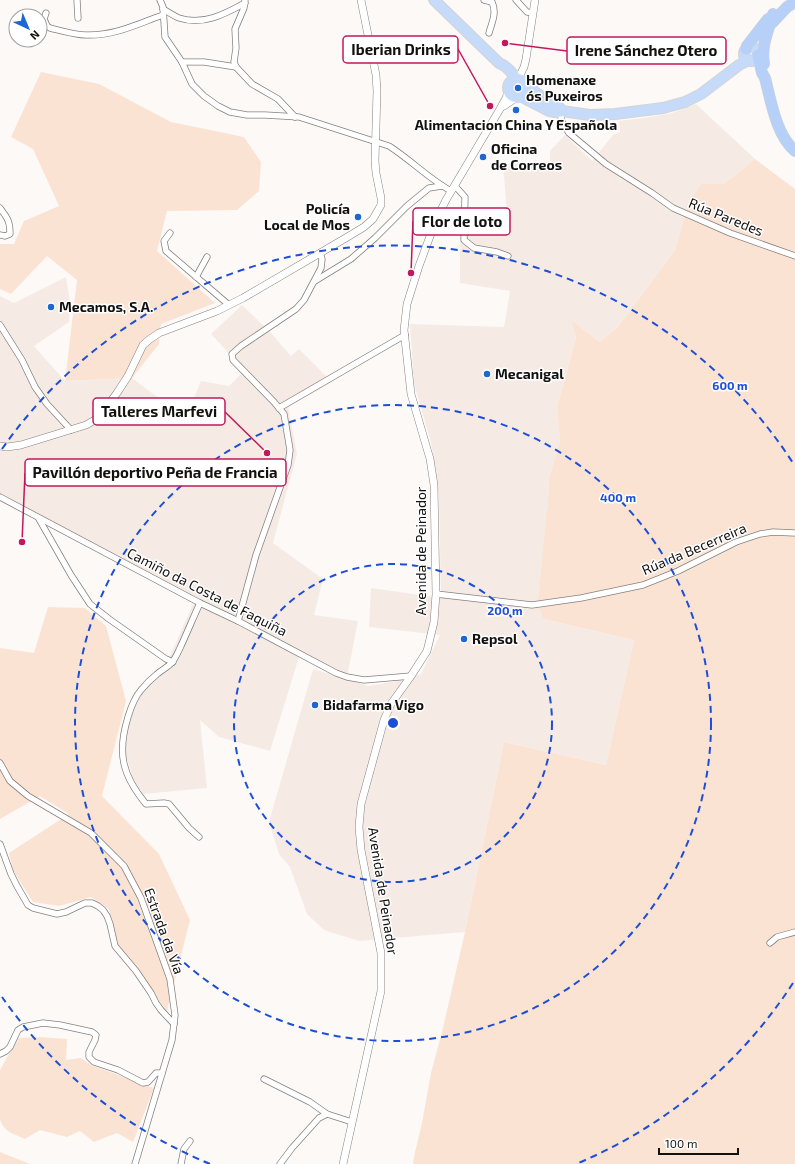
<svg xmlns="http://www.w3.org/2000/svg" width="795" height="1164" font-family="'Exo 2',sans-serif">
  <style>
    .built { fill: #f5ebe4 }
    .green { fill: #fbe3d3 }
    .lines { fill: none; stroke-linecap: round; stroke-linejoin: round }
    .minor-casing { stroke: #85817f; stroke-width: 7 }
    .tertiary-casing { stroke: #85817f; stroke-width: 8 }
    .trunk-casing { stroke: #d4d4d4; stroke-width: 12 }
    .motorway-casing { stroke: #d4d4d4; stroke-width: 12 }
    .minor { stroke: #fff; stroke-width: 5.5 }
    .tertiary { stroke: #fff; stroke-width: 7 }
    .trunk { stroke: #c6dafa; stroke-width: 10 }
    .motorway { stroke: #b7d0f8; stroke-width: 11 }
    .ring { fill: none; stroke: #1d4ed8; stroke-width: 2; stroke-dasharray: 7 5 }
    .poi-dot { fill: #1d67d2; stroke: #fff; stroke-width: 1.5 }
    .labels { text-anchor: middle; stroke-width: 3; stroke-linejoin: round; paint-order: stroke }
    .poi-label { font-size: 14px; font-weight: bold; fill: #121110; stroke: #fff; text-anchor: start }
    .street-label { font-size: 14px; fill: #121110; stroke: #fff }
    .centre { fill: #1d4ed8; stroke: #fff; stroke-width: 2 }
    .ring-label { font-size: 12px; text-anchor: middle; font-weight: bold; fill: #1d4ed8; stroke: #fff; stroke-width: 3; stroke-linejoin: round; paint-order: stroke }
    .leader { fill: none; stroke: #c2185b; stroke-width: 1.5 }
    .callout-dot { fill: #c2185b; stroke: #fff; stroke-width: 1.5 }
    .callout { fill: #fff; stroke: #c2185b; stroke-width: 1.5 }
    .callout-label { font-size: 15px; text-anchor: middle; font-weight: bold; fill: #121110 }
  </style>
  <rect width="100%" height="100%" fill="#fdf9f7"/>
  <g class="built">
    <path d="M696,104L755,159L724,184L688,204L675,250L618,327L600,342L571,320L576,338L557,407L560,442L549,478L543,619L634,640L606,765L504,742L465,932L359,941L324,930L307,914L290,867L279,854L269,822L313,669L368,686L397,681L421,674L440,635L369,627L371,588L441,598L439,496L431,442L414,384L410,324L504,327L510,291L460,283V217L507,215L503,164L550,162V151L565,135L592,161L613,135L620,132L619,121L644,118L672,113Z"/>
    <path d="M66,277L70,302L69,322L34,346L65,381L132,378L160,399L190,408L201,381L229,386L241,374L226,350L211,334L242,305L270,332L291,356L299,349L332,382L288,407L297,454L273,543L323,579L314,615L358,621L347,677L300,654L270,751L219,737L200,720L207,788L143,794L133,778L127,759L124,740L137,700L146,689L170,656L196,597L0,493V296L14,303Z"/>
  </g>
  <g class="green">
    <path d="M41,72L99,84L171,122L244,137L261,162L259,191L237,210L167,211L157,251L215,303L161,324L159,344L132,378L65,381L77,280L47,256L11,294L0,289V244H14L24,221L59,206L33,149L11,137Z"/>
    <path d="M755,159L795,189V1164H413L415,1152L422,1123L431,1073L442,1032L465,932L504,742L606,765L634,640L543,619L538,601L548,500L549,478L560,442L557,407L576,338L571,320L600,342L618,327L675,250L688,204L701,184H724Z"/>
    <path d="M48,607L85,608L106,626L126,701L102,796L159,854L190,920L167,1011L118,947L109,909L91,897L59,906L33,902L13,870L9,853L69,814L40,796L0,819V648L34,653Z"/>
    <path d="M40,1037L67,1039L66,1060L81,1058L91,1065L154,1088L133,1142L117,1133L94,1142L80,1131L67,1137L40,1130L25,1139C14,1134 4,1132 0,1120V1070L6,1059L19,1038Z"/>
    <path d="M0,1152L30,1164H0Z"/>
  </g>
  <g class="lines">
    <g class="minor-casing">
      <g id="minor">
        <path d="M77,0L78,18"/>
        <path d="M160,0L163,7L165,37L182,62L192,84L204,96L218,106L230,112L247,115H265L299,117L389,146C411,160 429,179 451,191"/>
        <path d="M245,0L244,8L235,29L236,48L234,62L236,67L252,84L278,99L295,117"/>
        <path d="M484,0L492,2C497,13 492,22 489,33"/>
        <path d="M516,0L527,12L533,13"/>
        <path d="M163,9C168,12 174,16 179,18C203,26 225,14 245,3"/>
        <path d="M46,13L44,19L47,26L50,28C62,31 75,35 86,35C115,36 137,24 163,15"/>
        <path d="M182,62H204L236,67"/>
        <path d="M562,111L561,118L562,122L569,133L606,164L652,193L673,208L730,233L795,256"/>
        <path d="M455,186L465,197L464,240L474,248L497,252L508,256"/>
        <path d="M0,208C7,218 10,220 10,234L5,236L0,235"/>
        <path d="M170,233L164,241L166,251L229,305"/>
        <path d="M196,277L207,257"/>
        <path d="M315,281L351,259L375,238L407,206L429,188L442,186"/>
        <path d="M0,325L22,360L35,387L47,404L71,430"/>
        <path d="M279,408L405,335"/>
        <path d="M0,497L200,603L238,621L336,673L347,677L364,680L411,676"/>
        <path d="M39,519L71,575L90,604L109,619L166,659L173,662"/>
        <path d="M436,594L532,605L581,598L643,585L678,571L736,542L760,534L773,532L795,533"/>
        <path d="M238,621L256,555L288,465L290,450L284,414L274,402L233,360L232,354L241,346L296,309L304,300L321,268L322,259L320,253"/>
        <path d="M0,763L10,781L28,796L91,833L124,866L141,898L170,979L175,1015L172,1040L135,1164"/>
        <path d="M199,837L189,828L169,804L164,803L146,804C122,775 117,753 128,717C131,707 134,698 141,690C146,684 151,679 156,675C161,670 169,667 173,661C176,657 178,652 180,648C187,633 193,618 200,603"/>
        <path d="M0,844L11,874L17,886L28,905L33,908L57,914L66,912L85,903H92L98,906L103,910L107,916L110,924L115,946L136,971L151,993L156,1003L161,1010L174,1024"/>
        <path d="M770,943L777,937L795,932"/>
        <path d="M0,1054L6,1051L10,1047L18,1030L23,1027L43,1023L60,1025L92,1032L96,1035L95,1040L89,1052V1057L94,1062L118,1070L143,1083L148,1082L156,1073H162"/>
        <path d="M264,1079L310,1102L327,1114"/>
        <path d="M181,1164L184,1149L190,1141"/>
        <path d="M280,1164L292,1148L319,1118L327,1114L352,1122"/>
      </g>
    </g>
    <g class="tertiary-casing">
      <g id="tertiary">
        <path d="M518,79L524,67L526,59L535,0"/>
        <path d="M504,106L517,97"/>
        <path d="M0,446L7,447L21,445L86,425L93,421L102,413L117,393L128,376L143,345L150,339L159,333L217,311L243,298L344,239L364,227L373,219L381,205V198L376,173L375,161L377,91L376,75L361,0"/>
        <path d="M343,1164L381,991V953L361,850L359,827L361,804L384,720L391,704L411,676L427,651L434,622L436,594L434,485L430,459L411,394L404,330L407,304L419,266L436,220L446,200L500,109L506,98L509,90"/>
      </g>
    </g>
    <g class="trunk-casing">
      <g id="trunk">
        <path d="M434,0L499,63C506,66 512,72 516,79"/>
        <circle cx="751" cy="54" r="7"/>
        <circle cx="517" cy="88" r="9"/>
        <path d="M526,85L544,99L558,106L562,111"/>
        <path d="M520,96L549,111L555,112L562,111L590,115L615,114L663,108L685,102L701,94L739,65L749,60"/>
      </g>
    </g>
    <g class="motorway-casing">
      <g id="motorway">
        <path d="M772,23L787,7L795,2"/>
        <path d="M746,49L747,46L768,19"/>
        <path d="M758,55L762,73L765,78C771,101 776,135 795,151"/>
        <path d="M764,64C761,45 768,32 773,14"/>
      </g>
    </g>
    <use href="#minor" class="minor"/>
    <use href="#tertiary" class="tertiary"/>
    <use href="#trunk" class="trunk"/>
    <use href="#motorway" class="motorway"/>
  </g>
  <g class="ring">
    <circle cx="393" cy="723" r="159"/>
    <circle cx="393" cy="723" r="318"/>
    <path d="M793 983A477 477 0 0 1 576 1164M210 1164A477 477 0 0 1 2 997M2 449A477 477 0 0 1 793 463"/>
  </g>
  <g class="poi-dot">
    <circle cx="518" cy="88" r="4"/>
    <circle cx="516" cy="110" r="4"/>
    <circle cx="483" cy="157" r="4"/>
    <circle cx="358" cy="217" r="4"/>
    <circle cx="51" cy="307" r="4"/>
    <circle cx="487" cy="374" r="4"/>
    <circle cx="464" cy="639" r="4"/>
    <circle cx="315" cy="705" r="4"/>
  </g>
  <g class="labels">
    <g class="poi-label">
      <text x="526" y="85">Homenaxe<tspan x="526" dy="16">ós Puxeiros</tspan></text>
      <text x="516" y="130" text-anchor="middle">Alimentacion China Y Española</text>
      <text x="491" y="154">Oficina<tspan x="491" dy="16">de Correos</tspan></text>
      <text x="350" y="214" text-anchor="end">Policía<tspan x="350" dy="16">Local de Mos</tspan></text>
      <text x="59" y="312">Mecamos, S.A.</text>
      <text x="495" y="379">Mecanigal</text>
      <text x="472" y="644">Repsol</text>
      <text x="323" y="710">Bidafarma Vigo</text>
    </g>
    <g class="street-label">
      <text transform="translate(726 217) rotate(22)" y="5">Rúa Paredes</text>
      <text transform="translate(694 549) rotate(-23)" y="5">Rúa da Becerreira</text>
      <text transform="translate(421 551) rotate(-90)" y="5">Avenida de Peinador</text>
      <text transform="translate(207 592) rotate(27)" y="5">Camiño da Costa de Faquiña</text>
      <text transform="translate(383 891) rotate(81)" y="5">Avenida de Peinador</text>
      <text transform="translate(164 931) rotate(70)" y="5">Estrada da Vía</text>
    </g>
  </g>
  <circle cx="393" cy="723" r="6" class="centre"/>
  <g class="ring-label">
    <text x="730" y="390">600 m</text>
    <text x="618" y="502">400 m</text>
    <text x="505" y="615">200 m</text>
  </g>
  <path class="leader" d="M490 106L458 49M505 43L567 51M411 273L413 221M267 453L225 412M22 542L25 473"/>
  <g class="callout-dot">
    <circle cx="490" cy="106" r="4"/>
    <circle cx="505" cy="43" r="4"/>
    <circle cx="411" cy="273" r="4"/>
    <circle cx="267" cy="453" r="4"/>
    <circle cx="22" cy="542" r="4"/>
  </g>
  <g class="callout">
    <rect x="343" y="36" width="115" height="27" rx="4"/>
    <rect x="567" y="37" width="159" height="27" rx="4"/>
    <rect x="413" y="208" width="97" height="27" rx="4"/>
    <rect x="93" y="398" width="132" height="27" rx="4"/>
    <rect x="25" y="459" width="261" height="27" rx="4"/>
  </g>
  <g class="callout-label">
    <text x="401" y="55">Iberian Drinks</text>
    <text x="646" y="56">Irene Sánchez Otero</text>
    <text x="462" y="227">Flor de loto</text>
    <text x="159" y="417">Talleres Marfevi</text>
    <text x="155" y="478">Pavillón deportivo Peña de Francia</text>
  </g>
  <g transform="translate(28 28) rotate(136)"><circle r="19" fill="#ffffff" stroke="#a0a09f"/>
  <path d="M0-3L7 15L0 10L-7 15Z" fill="#1d67d2"/>
  <text y="-6" font-size="11" font-weight="bold" text-anchor="middle" fill="#121110">N</text>
  </g>
  <path d="M659 1148v6h79v-6" fill="none" stroke="#121110" stroke-width="2"/>
  <text x="665" y="1148" font-size="12" fill="#121110" stroke="#ffffff" stroke-width="3" paint-order="stroke">100 m</text>
</svg>
